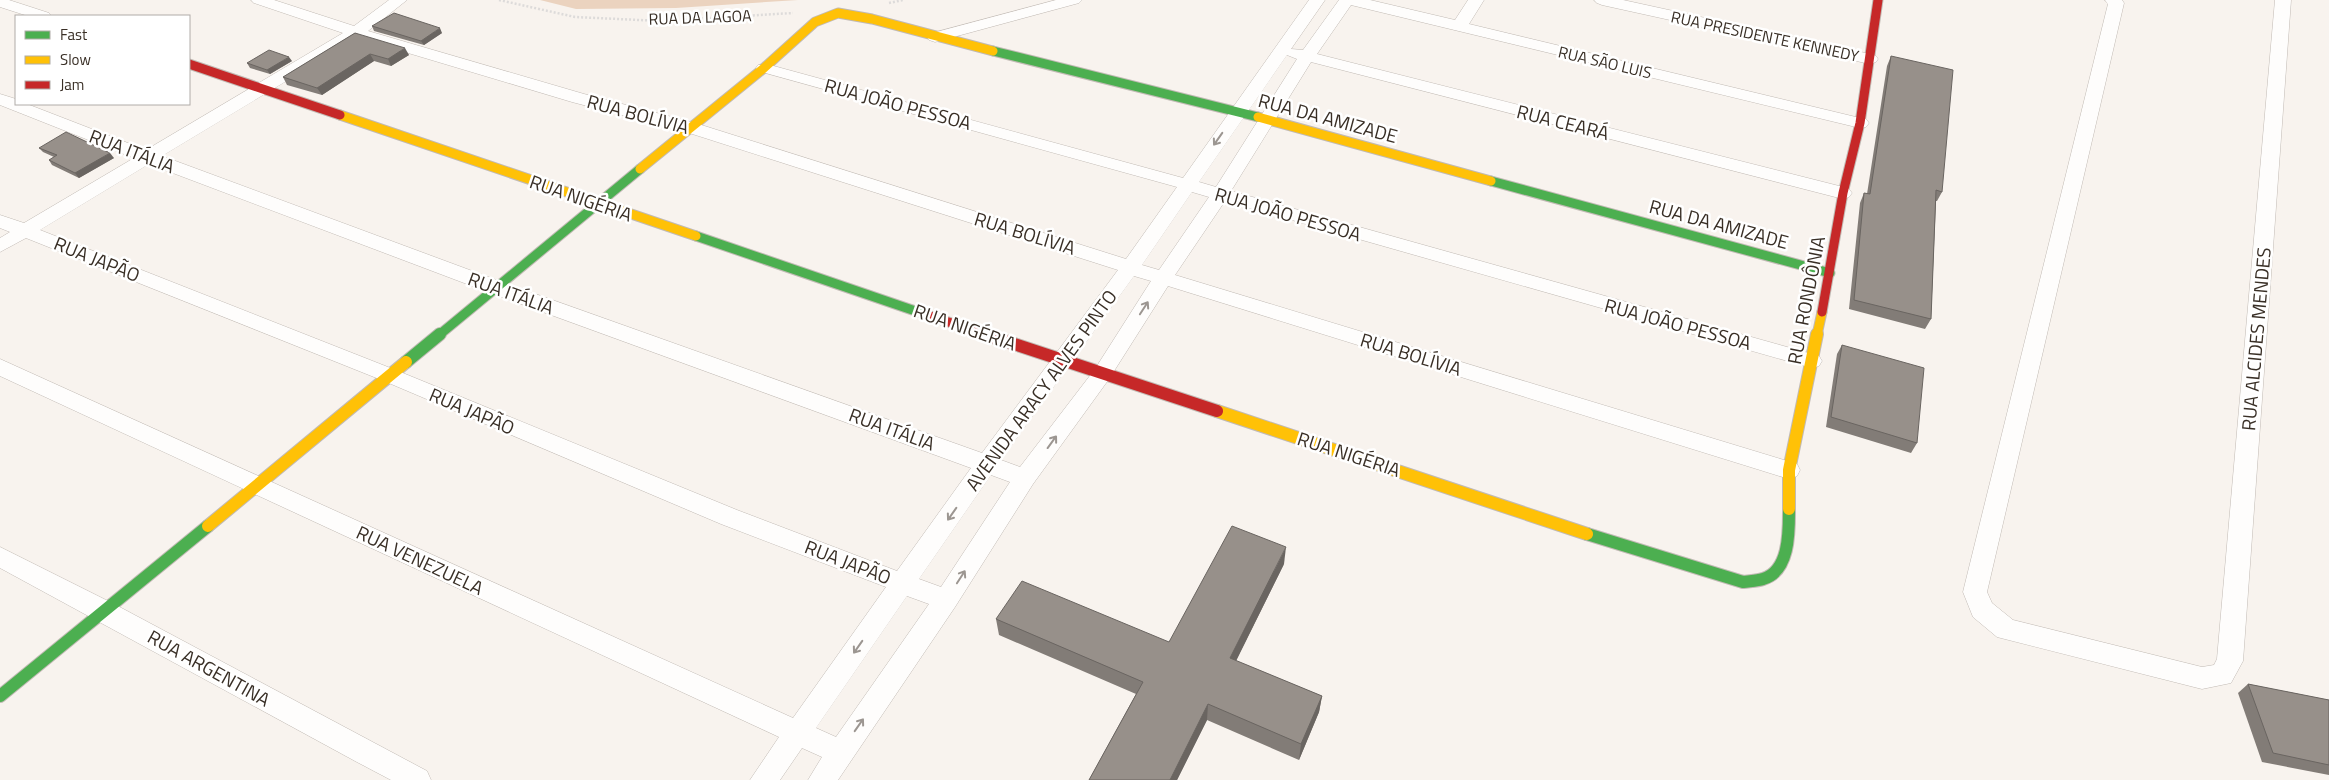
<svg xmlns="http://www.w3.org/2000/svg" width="2329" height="780" font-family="'Titillium Web',sans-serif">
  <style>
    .green { fill: #ebd3bf }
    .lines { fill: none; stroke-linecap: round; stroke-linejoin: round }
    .street-casing { stroke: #c1bab4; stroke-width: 1 }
    .fast-far1-casing { stroke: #c1bab4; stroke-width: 11 }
    .fast-casing { stroke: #c1bab4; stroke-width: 14 }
    .slow-far1-casing { stroke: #c1bab4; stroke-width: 11 }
    .slow-casing { stroke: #c1bab4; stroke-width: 14 }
    .jam-far1-casing { stroke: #c1bab4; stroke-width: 11 }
    .jam-casing { stroke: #c1bab4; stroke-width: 14 }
    .path { stroke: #dddbda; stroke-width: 2.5; stroke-dasharray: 2 2; stroke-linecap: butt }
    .street { fill: #fefdfc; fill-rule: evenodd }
    .fast-far1 { stroke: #4caf50; stroke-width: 9 }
    .fast { stroke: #4caf50; stroke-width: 12 }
    .slow-far1 { stroke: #ffc107; stroke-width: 9 }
    .slow { stroke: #ffc107; stroke-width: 12 }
    .jam-far1 { stroke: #c62828; stroke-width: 9 }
    .jam { stroke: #c62828; stroke-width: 12 }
    .wall { fill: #827c77 }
    .shaded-wall { fill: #6a6561 }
    .building { fill: #97908a; stroke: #6a6561 }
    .oneway { stroke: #9c9691 }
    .labels { text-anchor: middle; stroke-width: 5; stroke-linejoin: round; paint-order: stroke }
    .far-street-label { font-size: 16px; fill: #392f26; stroke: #fff }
    .street-label { font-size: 19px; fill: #392f26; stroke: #fff }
  </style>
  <rect width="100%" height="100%" fill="#f8f3ee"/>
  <path class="green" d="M540,0H798L676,8L576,9Z"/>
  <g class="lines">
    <g class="street-casing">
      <g id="street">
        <path d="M0,0H9L49,13L51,16H28L0,7Z"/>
        <path d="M251,0H274L354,26L389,0H407L368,31L584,94L695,123L1126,259L1177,187L758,71L756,68L758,65H770L1183,178L1309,0H1325L1291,49L1303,50L1339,0H1370L1455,20L1468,0H1484L1469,24L1860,118L1866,119L1869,123L1866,127L1860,128L1351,5L1317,54L1843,187L1849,189L1852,193L1849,197L1843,199L1311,62L1231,191L1819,356L1822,361L1819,366L1812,368L1225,201L1175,275L1797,464L1800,470L1797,476L1789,479L1168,286L1109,379L1033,484L955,607L838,780H808L822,757L802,748L780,780H750L779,737L0,376V359L793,718L886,587L721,524L384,381L26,238L0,252V238L10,232L0,228V215L24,223L134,158L0,105V94L16,99V104H27L146,150L343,33L254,3ZM358,38L572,102L683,131L1118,270L982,453L502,282L162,156ZM1287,55L1297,59L1216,187L1199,182ZM149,164L488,292L971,468L897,571L737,510L398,371L40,230ZM1192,192L1209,197L1159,270L1142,265ZM1134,276L1151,281L1095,369L1020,467L1001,460ZM991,475L1010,482L941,587L919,579ZM907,596L929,604L836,737L816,728Z"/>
        <path d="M1056,0H1082L1079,3L935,42L929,40L927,37L929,34Z"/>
        <path d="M1594,0H1623L1870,54L1876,56L1878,59L1876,62L1870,64L1602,5L1597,3Z"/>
        <path d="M2105,0H2122L2124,3L1987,592L1992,603L2013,620L2202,667L2214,665L2217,659L2275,0H2291L2243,661L2231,683L2202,689L1997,637L1973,617L1963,592L2108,4Z"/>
        <path d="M0,547L114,604L427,771L431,780H391L355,761L0,568Z"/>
      </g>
    </g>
    <g class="fast-far1-casing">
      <g id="fast-far1">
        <path d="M993,51L1258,117"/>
        <path d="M1491,181L1830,273"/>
        <path d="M696,236L927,315"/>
        <path d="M439,335L640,169"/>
      </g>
    </g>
    <g class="fast-casing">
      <g id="fast">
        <path d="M406,362L440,334"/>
        <path d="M1587,534L1743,582C1749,581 1757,581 1763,579C1790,571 1789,531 1789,509"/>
        <path d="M0,696L208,526"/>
      </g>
    </g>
    <g class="slow-far1-casing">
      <g id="slow-far1">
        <path d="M340,115L696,236"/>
        <path d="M1258,117L1491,181"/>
        <path d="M640,169L764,68L815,22L838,13L872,19L993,51"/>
        <path d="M1817,335L1822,312"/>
      </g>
    </g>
    <g class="slow-casing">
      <g id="slow">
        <path d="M1217,411L1587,534"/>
        <path d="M1789,509V470L1817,334"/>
        <path d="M208,526L406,362"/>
      </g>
    </g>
    <g class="jam-far1-casing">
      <g id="jam-far1">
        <path d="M189,64L340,115"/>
        <path d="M1822,312L1843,193L1860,123L1878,0"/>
        <path d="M927,315L988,335"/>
      </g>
    </g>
    <g class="jam-casing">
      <path id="jam" d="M984,334L1217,411"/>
    </g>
    <g class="path">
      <path d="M499,0L575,17L661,21L793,13"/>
      <path d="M889,3L903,0"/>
    </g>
    <use href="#street" class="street"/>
    <use href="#fast-far1" class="fast-far1"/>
    <use href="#fast" class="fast"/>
    <use href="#slow-far1" class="slow-far1"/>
    <use href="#slow" class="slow"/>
    <use href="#jam-far1" class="jam-far1"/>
    <use href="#jam" class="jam"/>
  </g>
  <g class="wall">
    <path d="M372,26L442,33L424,45L374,31Z"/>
    <path d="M355,33L409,55L391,66L374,61L322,95L287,85L283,77Z"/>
    <path d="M1891,56L1942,192L1937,201H1936L1931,319L1925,329L1849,309L1860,203L1864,193L1867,194L1887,66Z"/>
    <path d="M292,61L270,74L250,68L247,63Z"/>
    <path d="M39,148L114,158L79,178L52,165L49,160L54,157L43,152Z"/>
    <path d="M1842,345L1917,443L1911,453L1826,427L1837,354Z"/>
    <path d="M1284,564L1236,661L1322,696L1319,712L1299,760L1207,720L1177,780H1089L1136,694L999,635L996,619L1169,642Z"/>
    <path d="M2248,684L2329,700V775L2262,762L2238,693Z"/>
  </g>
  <g class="shaded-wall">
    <path d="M440,28L442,33L424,45L421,41Z"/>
    <path d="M405,48L409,55L391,66L388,59Z"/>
    <path d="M370,54L374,61L322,95L317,88Z"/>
    <path d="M289,57L292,61L270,74L267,70Z"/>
    <path d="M110,153L114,158L79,178L75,173Z"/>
    <path d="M1286,547L1284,564L1229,675L1230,658Z"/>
    <path d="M1322,696L1319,712L1299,760L1301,744Z"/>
    <path d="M1208,704L1207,720L1177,780H1170Z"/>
  </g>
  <g class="building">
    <path d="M394,13L440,28L421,41L372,26Z"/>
    <path d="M355,33L405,48L388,59L370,54L317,88L283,77Z"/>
    <path d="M269,50L289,57L267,70L247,63Z"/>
    <path d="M1891,56L1953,70L1942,192L1936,190L1931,319L1854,300L1864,193L1870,194Z"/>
    <path d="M66,132L110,153L75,173L49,160L57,155L39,148Z"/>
    <path d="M1842,345L1924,368L1917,443L1831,417Z"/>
    <path d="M1232,526L1286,547L1230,658L1322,696L1301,744L1208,704L1170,780H1089L1143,682L996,619L1022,581L1169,642Z"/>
    <path d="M2248,684L2329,700V765L2273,753Z"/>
  </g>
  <defs><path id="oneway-shaft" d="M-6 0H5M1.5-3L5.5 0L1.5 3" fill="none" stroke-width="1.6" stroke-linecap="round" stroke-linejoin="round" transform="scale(1.25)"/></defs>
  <g class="oneway">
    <use href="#oneway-shaft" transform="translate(1218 139) rotate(125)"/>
    <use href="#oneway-shaft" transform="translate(1144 308) rotate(-57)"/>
    <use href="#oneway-shaft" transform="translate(1052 442) rotate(-54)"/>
    <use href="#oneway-shaft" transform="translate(952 514) rotate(125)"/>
    <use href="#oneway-shaft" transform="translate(961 577) rotate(-57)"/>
    <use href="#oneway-shaft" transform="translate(858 647) rotate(125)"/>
    <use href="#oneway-shaft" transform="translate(859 725) rotate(-55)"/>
  </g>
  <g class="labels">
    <g class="far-street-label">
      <text transform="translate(700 17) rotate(-2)" y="6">RUA DA LAGOA</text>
      <text transform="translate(1765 36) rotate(12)" y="6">RUA PRESIDENTE KENNEDY</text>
      <text transform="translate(1605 62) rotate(13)" y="6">RUA SÃO LUIS</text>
    </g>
    <g class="street-label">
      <text transform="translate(898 104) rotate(15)" y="7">RUA JOÃO PESSOA</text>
      <text transform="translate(638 114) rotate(15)" y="7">RUA BOLÍVIA</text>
      <text transform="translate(1328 118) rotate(15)" y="7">RUA DA AMIZADE</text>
      <text transform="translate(1563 122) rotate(14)" y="7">RUA CEARÁ</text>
      <text transform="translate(132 151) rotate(21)" y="7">RUA ITÁLIA</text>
      <text transform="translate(581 198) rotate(19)" y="7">RUA NIGÉRIA</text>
      <text transform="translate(1288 214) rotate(16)" y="7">RUA JOÃO PESSOA</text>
      <text transform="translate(1719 224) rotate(15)" y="7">RUA DA AMIZADE</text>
      <text transform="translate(1025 233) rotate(17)" y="7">RUA BOLÍVIA</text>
      <text transform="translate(97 259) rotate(22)" y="7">RUA JAPÃO</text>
      <text transform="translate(511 293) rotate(20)" y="7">RUA ITÁLIA</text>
      <text transform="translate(1806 300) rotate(-79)" y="7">RUA RONDÔNIA</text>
      <text transform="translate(1678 324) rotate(15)" y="7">RUA JOÃO PESSOA</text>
      <text transform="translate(965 327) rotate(19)" y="7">RUA NIGÉRIA</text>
      <text transform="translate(2256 339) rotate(-85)" y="7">RUA ALCIDES MENDES</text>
      <text transform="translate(1411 354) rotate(17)" y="7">RUA BOLÍVIA</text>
      <text transform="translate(1041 390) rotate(-54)" y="7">AVENIDA ARACY ALVES PINTO</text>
      <text transform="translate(472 411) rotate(23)" y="7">RUA JAPÃO</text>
      <text transform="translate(892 429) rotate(20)" y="7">RUA ITÁLIA</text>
      <text transform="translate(1349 454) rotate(18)" y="7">RUA NIGÉRIA</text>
      <text transform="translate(420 560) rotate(25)" y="7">RUA VENEZUELA</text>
      <text transform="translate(848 562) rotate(21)" y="7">RUA JAPÃO</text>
      <text transform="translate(209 668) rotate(29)" y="7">RUA ARGENTINA</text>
    </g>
  </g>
  <rect x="15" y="15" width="175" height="90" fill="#ffffff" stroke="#b0aca8"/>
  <rect x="25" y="31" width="25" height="8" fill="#4caf50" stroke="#b0aca8"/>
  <text x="60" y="40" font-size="15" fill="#392f26">Fast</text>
  <rect x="25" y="56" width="25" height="8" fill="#ffc107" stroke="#b0aca8"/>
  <text x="60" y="65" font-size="15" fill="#392f26">Slow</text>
  <rect x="25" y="81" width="25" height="8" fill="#c62828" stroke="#b0aca8"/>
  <text x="60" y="90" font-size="15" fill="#392f26">Jam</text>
</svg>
